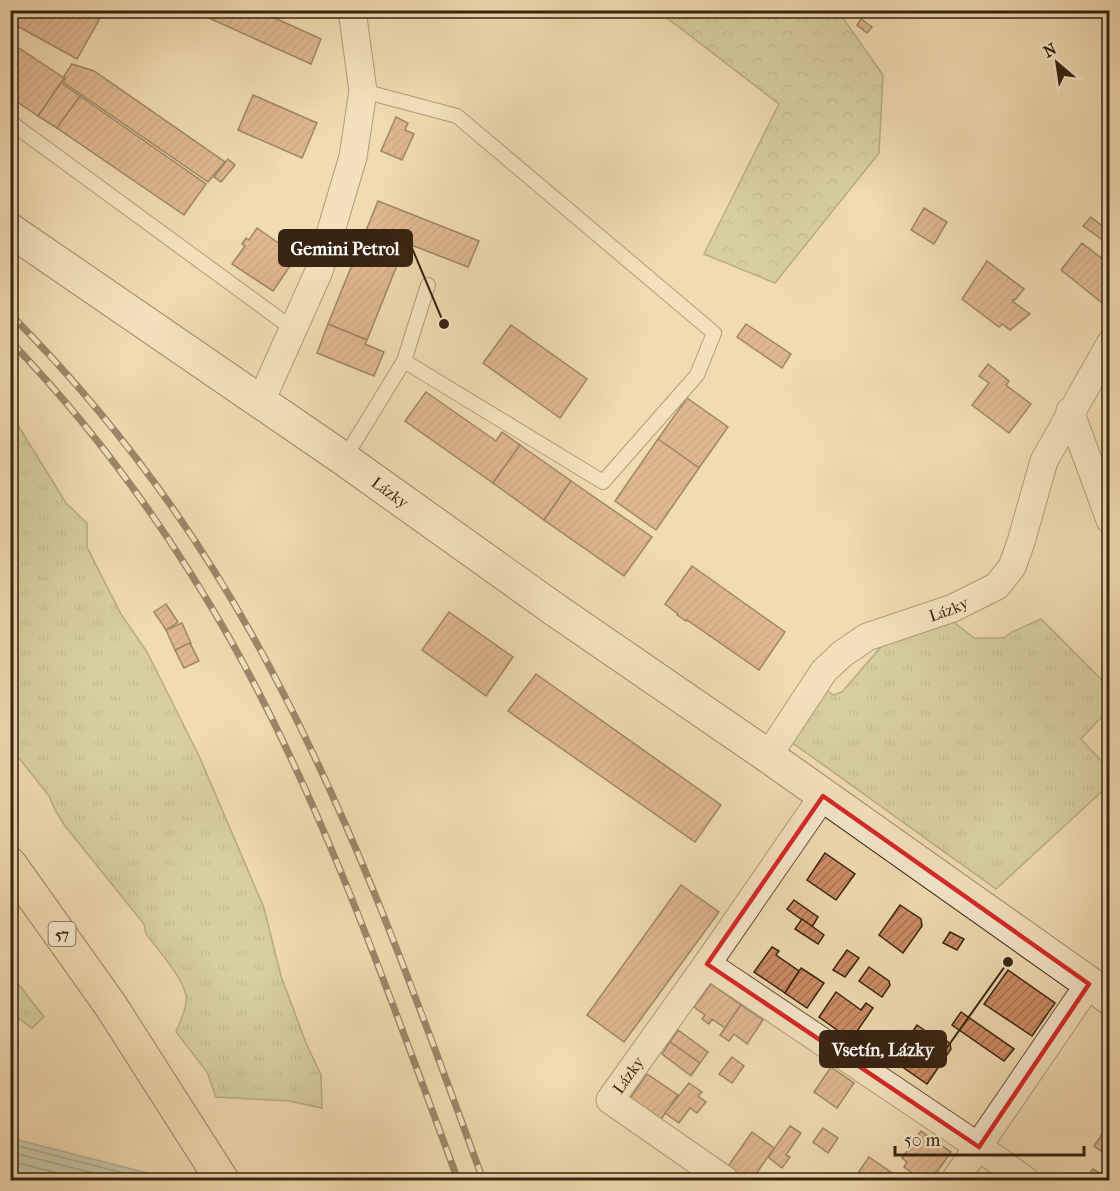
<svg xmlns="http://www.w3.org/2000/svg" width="1120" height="1191" font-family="'IM FELL French Canon',serif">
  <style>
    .grass { fill: url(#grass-tufts); stroke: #77724f; stroke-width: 1.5 }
    .forest { fill: url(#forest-crowns); stroke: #77724f; stroke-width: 1.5 }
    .water { fill: #9bbbaa; stroke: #737e6d; stroke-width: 1.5 }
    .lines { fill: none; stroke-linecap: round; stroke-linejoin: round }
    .shore { stroke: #686f5e; stroke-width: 1.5 }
    .building { fill: url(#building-hatch); stroke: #362311; stroke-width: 1.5 }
    .lane-casing { stroke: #655139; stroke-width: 16 }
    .street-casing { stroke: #655139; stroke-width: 29 }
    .secondary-casing { stroke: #362311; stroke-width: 35 }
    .primary-casing { stroke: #362311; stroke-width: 35 }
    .lane { stroke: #f6e8cc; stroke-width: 14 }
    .street { stroke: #f6e8cc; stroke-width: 27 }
    .secondary { stroke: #f6e8cc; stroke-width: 33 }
    .primary { stroke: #f1dbb1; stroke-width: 33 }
    .rail-casing { stroke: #362311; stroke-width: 7 }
    .rail { stroke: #f6e8cc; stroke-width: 4.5; stroke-dasharray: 14; stroke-linecap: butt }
    .marked { fill: none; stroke: #d62828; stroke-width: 4.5; stroke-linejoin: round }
    .labels { text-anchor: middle; stroke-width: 6; stroke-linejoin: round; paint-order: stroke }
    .shield { fill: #f6e8cc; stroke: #705e49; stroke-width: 1.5 }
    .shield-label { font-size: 15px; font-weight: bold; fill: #362311 }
    .street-label { font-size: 16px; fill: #362311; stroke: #f6e8cc }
    .leader { fill: none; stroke: #362311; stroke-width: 2 }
    .callout-dot { fill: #362311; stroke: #f6e8cc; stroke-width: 2 }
    .callout { fill: #362311; stroke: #362311; stroke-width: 2 }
    .callout-label { font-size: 18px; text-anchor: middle; font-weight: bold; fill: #fff }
  </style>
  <defs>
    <pattern id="grass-tufts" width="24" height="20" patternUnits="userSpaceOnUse" patternTransform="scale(1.5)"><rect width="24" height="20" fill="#b8c18d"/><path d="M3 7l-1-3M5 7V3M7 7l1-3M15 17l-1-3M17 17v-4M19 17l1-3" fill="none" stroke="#969c72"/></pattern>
    <pattern id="forest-crowns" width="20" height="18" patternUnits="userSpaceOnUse" patternTransform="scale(1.5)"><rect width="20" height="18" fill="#b8c18d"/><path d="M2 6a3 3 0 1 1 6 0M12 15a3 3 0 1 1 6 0" fill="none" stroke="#969c72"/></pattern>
    <pattern id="building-hatch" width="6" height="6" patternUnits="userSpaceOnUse" patternTransform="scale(1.5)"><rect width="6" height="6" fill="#cd8c65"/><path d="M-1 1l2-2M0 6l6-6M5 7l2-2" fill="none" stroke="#a77252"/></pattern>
  </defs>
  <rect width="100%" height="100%" fill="#f1dbb1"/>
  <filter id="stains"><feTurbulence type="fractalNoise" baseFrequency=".00333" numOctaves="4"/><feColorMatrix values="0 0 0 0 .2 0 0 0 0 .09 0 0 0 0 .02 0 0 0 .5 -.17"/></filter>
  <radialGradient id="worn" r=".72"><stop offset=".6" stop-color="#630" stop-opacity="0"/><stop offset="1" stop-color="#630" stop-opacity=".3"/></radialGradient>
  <g class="grass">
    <path d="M11,414L66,503L87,523V547L121,614L147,652L200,758L264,908L281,976L306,1043L321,1075L322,1108L289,1101L216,1097L207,1072L176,1032C180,1022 188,1006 186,995C181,975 158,950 146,934L144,924L65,826L55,810L49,796L11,748Z"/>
    <path d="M950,619L974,638H1004L1012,632L1041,619L1109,687V709L1081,739L1109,769V785L996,889L790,741L823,687L833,695L842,692L886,641Z"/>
    <path d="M10,973L44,1017L32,1028L11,1013Z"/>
  </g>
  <path class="forest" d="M658,11H838L883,75L879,153L775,283L704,254L779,104Z"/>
  <path class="water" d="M10,1138L167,1178L175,1180H11Z"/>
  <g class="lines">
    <g class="shore">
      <path d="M10,1144L151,1180"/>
      <path d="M10,1152L121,1180"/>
      <path d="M10,1161L85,1180"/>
    </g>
  </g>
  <g class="building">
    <path d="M10,10H85L100,18L77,59L10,22Z"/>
    <path d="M191,10H257L321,39L311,64Z"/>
    <path d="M861,19L872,27L867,33L857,25Z"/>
    <path d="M10,42L64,78L38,116L10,97Z"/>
    <path d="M72,64L94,71L225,162L208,182L63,82L65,79L64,76Z"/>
    <path d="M61,83L80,96L57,128L38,116Z"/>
    <path d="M253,95L317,123L302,158L238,130Z"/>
    <path d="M80,96L206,184L184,215L57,128Z"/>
    <path d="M396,117L408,123L405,130L414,134L402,160L381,151Z"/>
    <path d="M228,159L235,165L221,182L214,177Z"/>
    <path d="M378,201L479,241L468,267L406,243L367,340L328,324Z"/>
    <path d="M924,208L947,222L934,244L911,230Z"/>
    <path d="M1091,217L1110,232L1104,241L1083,226Z"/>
    <path d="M257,228L297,256L273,291L232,264L245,246L242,244L246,238L249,240Z"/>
    <path d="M1082,243L1109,264L1107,266L1110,268V276L1103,285L1110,290V303L1107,307L1061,270Z"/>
    <path d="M987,261L1024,289L1015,300L1014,299L1012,301L1030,314L1010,330L1002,324L999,327L962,299Z"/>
    <path d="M328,324L367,340L365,344L384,352L374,376L317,353Z"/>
    <path d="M746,324L791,354L782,368L737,337Z"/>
    <path d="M511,325L587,379L560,418L483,363Z"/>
    <path d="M988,364L1009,381L1006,385L1031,404L1009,433L972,405L989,383L979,376Z"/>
    <path d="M426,392L496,441L502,432L520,445L493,483L405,421Z"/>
    <path d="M687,398L728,427L699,468L658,439Z"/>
    <path d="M658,439L699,468L656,530L615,501Z"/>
    <path d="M520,445L571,481L544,520L493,483Z"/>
    <path d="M571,481L652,537L624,576L544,520Z"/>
    <path d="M692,566L785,632L759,670L687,620L686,621L677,615L678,614L665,604Z"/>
    <path d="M166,604L178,622L166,630L154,612Z"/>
    <path d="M449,612L513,657L486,696L422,650Z"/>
    <path d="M182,623L191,643L175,650L166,630Z"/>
    <path d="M190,643L199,661L184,668L175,650Z"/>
    <path d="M536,674L721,805L695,842L508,711Z"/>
    <path d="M825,853L855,874L836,900L807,880Z"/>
    <path d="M681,885L719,912L624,1042L587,1015Z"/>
    <path d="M794,900L818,917L812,927L787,909Z"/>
    <path d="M900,905L921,919L922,926L903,953L879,935Z"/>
    <path d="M802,919L824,935L818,944L795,929Z"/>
    <path d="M950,932L964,939L957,950L943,943Z"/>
    <path d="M772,947L779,951L776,955L799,971L785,993L754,972Z"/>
    <path d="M847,950L859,958L845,977L833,970Z"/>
    <path d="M869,967L889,981L890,985L882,997L859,981Z"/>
    <path d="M801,968L824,983L807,1008L785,993Z"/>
    <path d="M1008,970L1055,1003L1032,1036L984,1004Z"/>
    <path d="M711,984L741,1005L725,1028L712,1019L709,1024L702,1019L705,1015L694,1007Z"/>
    <path d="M836,992L861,1010L866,1003L873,1008L851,1040L819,1017Z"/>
    <path d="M741,1005L763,1020L747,1044L734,1034L729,1041L720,1035Z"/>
    <path d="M961,1012L1014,1049L1004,1061L952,1025Z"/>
    <path d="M917,1025L940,1041L946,1040L950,1044L951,1049L927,1084L904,1068L915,1052L904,1044Z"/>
    <path d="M678,1030L708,1052L700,1063L670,1042Z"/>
    <path d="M670,1042L700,1063L691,1076L662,1054Z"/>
    <path d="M732,1057L744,1066L732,1083L719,1074Z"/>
    <path d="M831,1067L854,1083L837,1108L814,1092Z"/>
    <path d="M647,1074L678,1095L659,1122L629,1100Z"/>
    <path d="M689,1083L702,1092L698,1096L706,1102L697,1113L690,1108L679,1123L665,1113Z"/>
    <path d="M790,1126L801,1133L786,1155L790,1157L782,1168L768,1157Z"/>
    <path d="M823,1128L838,1138L828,1153L813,1142Z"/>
    <path d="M1105,1130L1110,1133V1145L1104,1153L1094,1146Z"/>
    <path d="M921,1131L951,1152L932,1179L925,1175L922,1180L904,1167L907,1162L902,1158Z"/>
    <path d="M752,1132L774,1148L752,1180H743L726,1169Z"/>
    <path d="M869,1157L892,1173L886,1180H868L858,1173Z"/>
    <path d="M1093,1169L1110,1180H1085Z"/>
  </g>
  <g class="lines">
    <g class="lane-casing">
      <g id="lane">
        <path d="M363,91L457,116L714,333L697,375L603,482L404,361"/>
        <path d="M10,122L293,329"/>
        <path d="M344,459L404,361L428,285"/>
      </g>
    </g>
    <g class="street-casing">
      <g id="street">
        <path d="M261,401L319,271L353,157L363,91L352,10"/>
        <path d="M1070,411L1110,520"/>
        <path id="s1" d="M768,756L824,671L842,654L867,637L953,608L997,586L1012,567L1021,542L1044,461L1110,344"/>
        <path d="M707,964L979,1147L1025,1180"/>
        <path id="s2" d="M725,1180L610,1100L707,964L823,796"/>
        <path d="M955,1180L1089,984"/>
      </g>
    </g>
    <g class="secondary-casing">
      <g id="secondary">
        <path id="s3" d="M10,230L344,459L554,609L768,756L1110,998"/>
      </g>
    </g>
    <g class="primary-casing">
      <path id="primary" d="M10,864L111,1006L222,1180"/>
    </g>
    <use href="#lane" class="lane"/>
    <use href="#street" class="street"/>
    <use href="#secondary" class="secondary"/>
    <use href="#primary" class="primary"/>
    <g class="rail-casing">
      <g id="rail">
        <path d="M10,314C104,408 186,517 251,633C348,806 415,994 483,1180"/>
        <path d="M10,341C96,430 169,532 230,639C326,810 390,998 458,1180"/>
      </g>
    </g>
    <use href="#rail" class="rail"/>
  </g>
  <path d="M0 0H1120V1191H0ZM823,796L1089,984L979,1147L707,964Z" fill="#f1dbb1" fill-opacity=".55" fill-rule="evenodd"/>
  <path class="marked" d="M823,796L1089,984L979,1147L707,964Z"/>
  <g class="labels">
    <rect class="shield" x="48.5" y="922" width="27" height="24" rx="4.5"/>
    <g class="shield-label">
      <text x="62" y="939">57</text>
    </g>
    <g class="street-label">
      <text dy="6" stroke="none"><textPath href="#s3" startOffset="462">Lázky</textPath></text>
      <text dy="6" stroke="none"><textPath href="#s1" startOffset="243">Lázky</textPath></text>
      <text dy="6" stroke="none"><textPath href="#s2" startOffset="171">Lázky</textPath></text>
    </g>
  </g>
  <path class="leader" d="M444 324L412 248M1008 962L946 1049"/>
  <g class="callout-dot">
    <circle cx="444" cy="324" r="6"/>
    <circle cx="1008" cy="962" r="6"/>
  </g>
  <g class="callout">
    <rect x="279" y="230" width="133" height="36" rx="6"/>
    <rect x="820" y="1031" width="126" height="36" rx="6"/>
  </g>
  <g class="callout-label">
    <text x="345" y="255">Gemini Petrol</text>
    <text x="883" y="1056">Vsetín, Lázky</text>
  </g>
  <rect width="1120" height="1191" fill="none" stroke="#f1dbb1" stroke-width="36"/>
  <rect x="12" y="12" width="1096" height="1167" fill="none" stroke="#362311" stroke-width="3"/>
  <rect x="18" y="18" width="1084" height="1155" fill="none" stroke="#362311" stroke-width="1.5"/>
  <g transform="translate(1057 63) rotate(331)" stroke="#f6e8cc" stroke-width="4.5" paint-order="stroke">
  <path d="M0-4.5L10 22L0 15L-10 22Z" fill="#362311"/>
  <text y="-9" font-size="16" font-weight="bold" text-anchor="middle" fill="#362311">N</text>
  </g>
  <path d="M895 1146v9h189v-9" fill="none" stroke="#362311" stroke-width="3"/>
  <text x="904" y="1146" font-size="18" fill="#362311" stroke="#f6e8cc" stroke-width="4.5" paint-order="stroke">50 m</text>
  <rect width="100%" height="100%" filter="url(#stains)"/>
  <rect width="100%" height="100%" fill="url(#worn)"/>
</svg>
